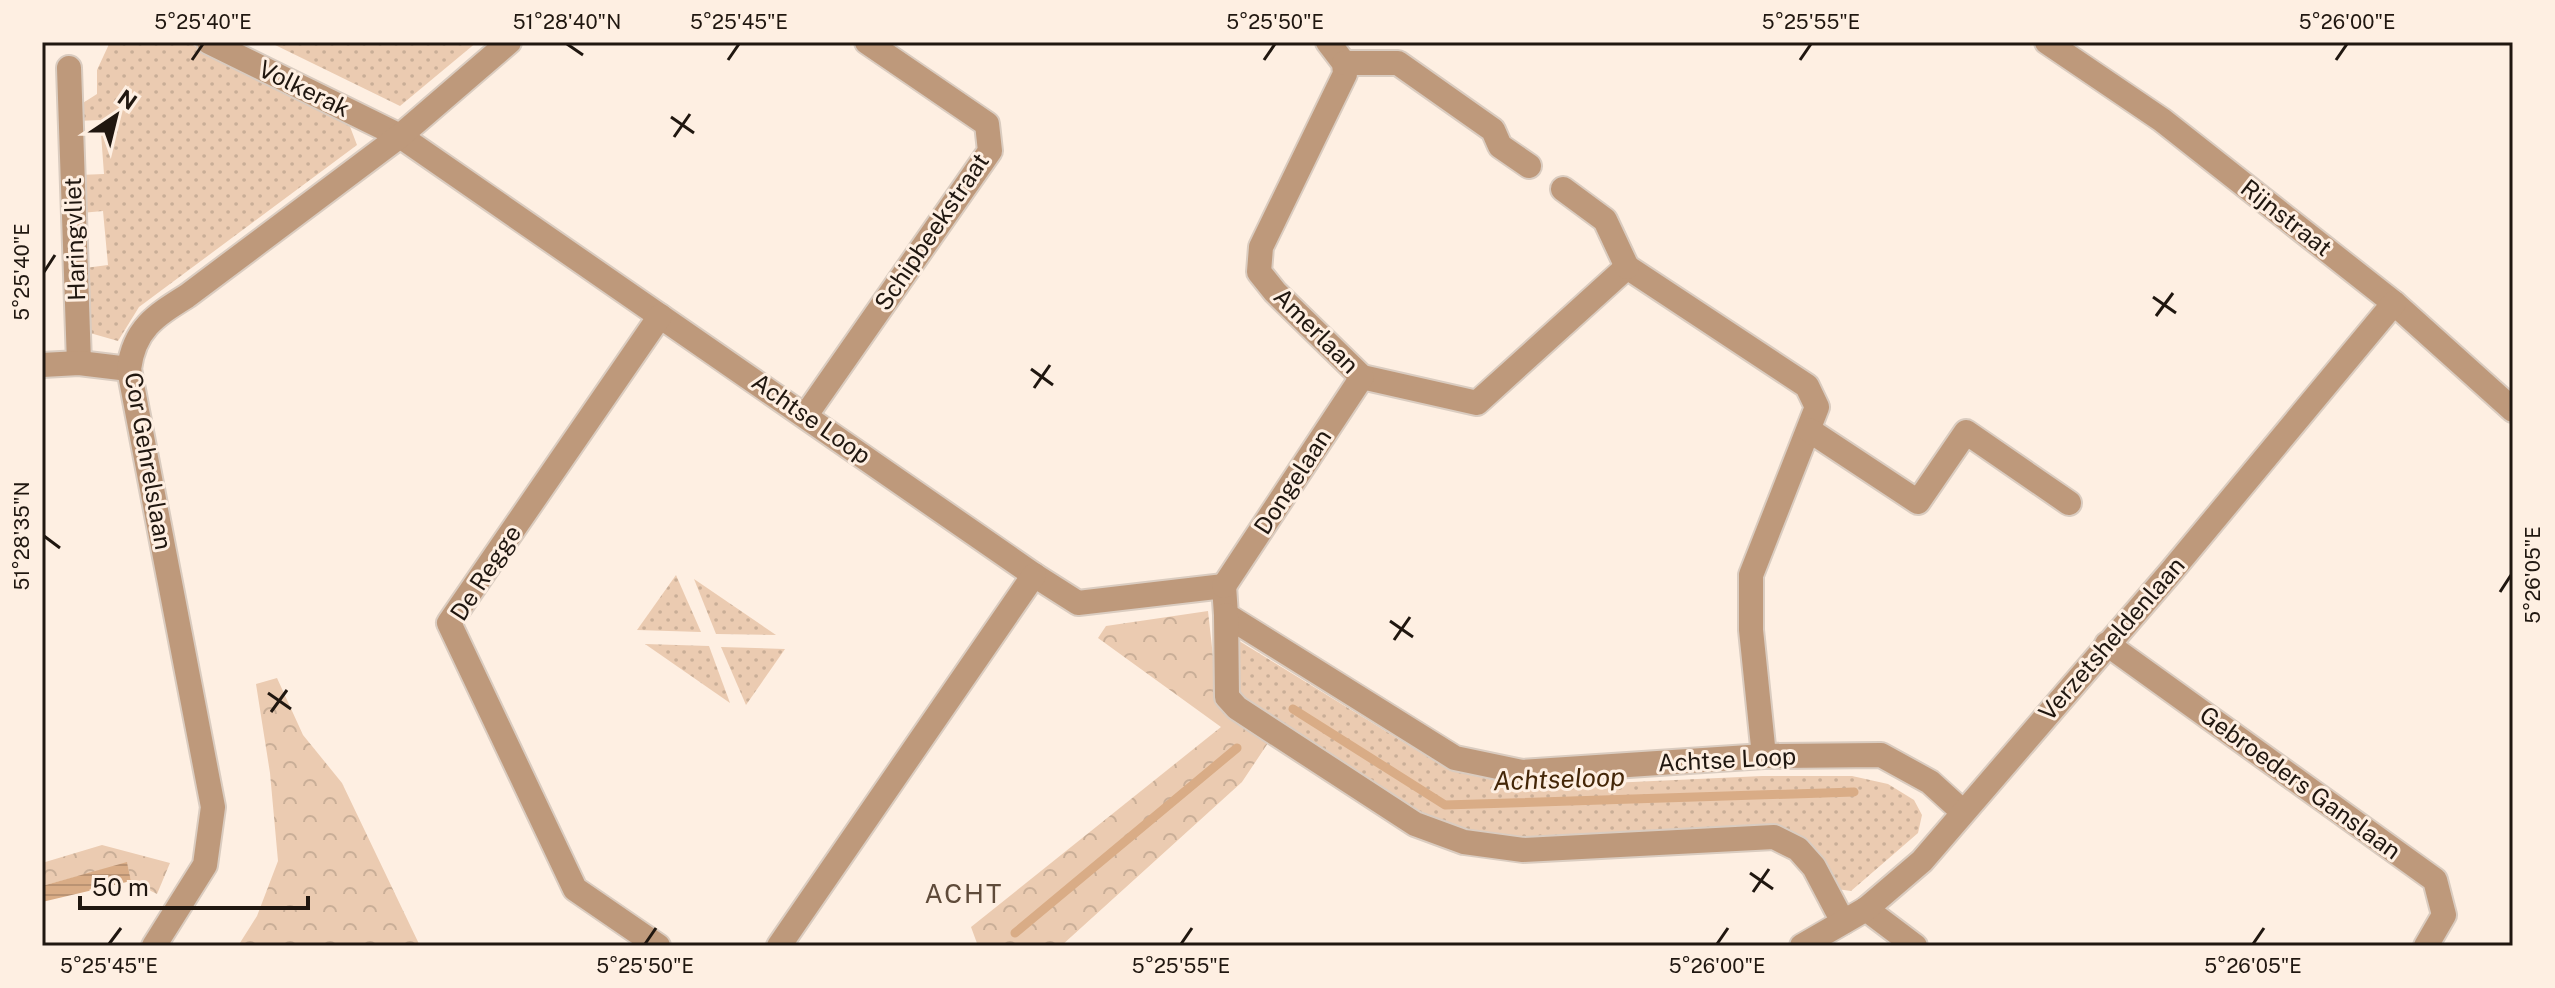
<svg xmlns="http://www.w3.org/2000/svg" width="2555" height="988" font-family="'Public Sans',sans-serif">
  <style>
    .grass { fill: url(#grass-dots) }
    .forest { fill: url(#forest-crowns) }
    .water { fill: url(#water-rules) }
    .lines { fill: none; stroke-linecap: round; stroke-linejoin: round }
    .stream { stroke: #d9ac86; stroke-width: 9 }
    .minor-casing { stroke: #daccc0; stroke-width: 28 }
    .minor { stroke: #be997b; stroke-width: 24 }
    .ticks { fill: none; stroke: #201710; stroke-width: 3 }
    .labels { text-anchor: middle; stroke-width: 6; stroke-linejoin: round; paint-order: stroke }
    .street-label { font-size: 24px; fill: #201710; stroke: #feefe2 }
    .water-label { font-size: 26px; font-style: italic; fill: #442607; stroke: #feefe2 }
    .neighbourhood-label { font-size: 26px; letter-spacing: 2px; fill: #5f4b3a; stroke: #feefe2 }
    .neatline { fill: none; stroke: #201710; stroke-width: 3 }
    .ticks-label { font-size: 20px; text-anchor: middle; fill: #201710 }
  </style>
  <defs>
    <pattern id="grass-dots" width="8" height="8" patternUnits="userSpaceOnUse" patternTransform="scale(2)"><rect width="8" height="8" fill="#ebcbb1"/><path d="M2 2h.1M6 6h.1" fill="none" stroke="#c9ae97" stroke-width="1.8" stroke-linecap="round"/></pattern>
    <pattern id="forest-crowns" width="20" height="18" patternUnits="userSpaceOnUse" patternTransform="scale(2)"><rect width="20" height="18" fill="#ebcbb1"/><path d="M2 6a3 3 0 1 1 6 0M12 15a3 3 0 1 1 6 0" fill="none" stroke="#c9ae97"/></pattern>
    <pattern id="water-rules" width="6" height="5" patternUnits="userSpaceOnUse" patternTransform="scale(2)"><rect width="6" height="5" fill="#d9ac86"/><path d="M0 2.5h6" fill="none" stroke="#ba9373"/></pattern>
  </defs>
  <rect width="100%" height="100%" fill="#feefe2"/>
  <g class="grass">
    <path d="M110,42H186L322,104L349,124L357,145L139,307L118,341L90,333L85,268L108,265L103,211L81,213L79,175L104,174L100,120L77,121L75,108L97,94V70Z"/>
    <path d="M269,42H477L400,106Z"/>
    <path d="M676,575L701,632L637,630Z"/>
    <path d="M694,579L776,635L716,634Z"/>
    <path d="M1236,639L1449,770L1524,787L1762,776H1852L1888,784L1914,800L1922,815L1918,833L1851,891L1837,889L1806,843L1784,827L1521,840L1464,830L1417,813L1240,702Z"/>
    <path d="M645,644L709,646L730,703Z"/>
    <path d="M721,647L785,649L746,705Z"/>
  </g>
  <g class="forest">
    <path d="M1208,611L1218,702L1229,718L1268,743L1242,782L1061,946H978L971,927L1221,727L1098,638L1106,626Z"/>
    <path d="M277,678L303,735L342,783L420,946H238L257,916L278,861L270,773L256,684Z"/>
    <path d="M102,845L170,863L157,894L131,881L127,863L42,886V863Z"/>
  </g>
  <path class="water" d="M127,862L131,881L42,902V886Z"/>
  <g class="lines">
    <g class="stream">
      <path d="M1293,709L1445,805L1854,792"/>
      <path d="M1015,933L1237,748"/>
    </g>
    <g class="minor-casing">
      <g id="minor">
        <path d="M209,42L400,136L1034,575L1078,603L1224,586L1226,615L1455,758L1522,772L1764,756L1881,755L1930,782L1963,812"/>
        <path d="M1328,42L1344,63L1345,74L1261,247L1259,272L1275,292L1362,377L1477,403L1627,267L1807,386L1817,407L1751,575V630L1764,756"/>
        <path d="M2047,42L2162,120L2394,303L2513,410"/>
        <path d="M1344,63H1398L1493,130L1500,146L1529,166"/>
        <path d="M69,68L79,363"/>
        <path d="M1563,189L1605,220L1627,267"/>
        <path d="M42,365L79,363L129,369"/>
        <path d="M806,415L990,151L987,124L867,42"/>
        <path d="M1809,430L1918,502L1966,432L2069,503"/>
        <path d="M1224,586L1362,377"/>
        <path d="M1226,615L1227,697L1237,708L1415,824L1464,842L1523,850L1774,837L1798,849L1814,867L1843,922"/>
        <path d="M2107,644L2435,880L2444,915L2426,946"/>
        <path d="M1866,909L1915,946"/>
        <path d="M154,946L205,865L213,807L129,369C134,329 155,316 187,296L400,136L509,42"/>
        <path d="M658,946L575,889L449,623L660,316"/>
        <path d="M779,946L1034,575"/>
        <path d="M1802,946L1866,909L1922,861L2169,574L2394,303"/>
      </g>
    </g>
    <use href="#minor" class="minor"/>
  </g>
  <path class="ticks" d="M567,44L583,55M192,60L203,44M728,60L739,44M1264,60L1275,44M1800,60L1811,44M2336,60L2347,44M671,117L694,133M674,137L690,114M44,272L55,255M2153,297L2176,313M2156,316L2173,293M1031,369L1053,385M1034,388L1050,365M44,536L60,548M2500,592L2511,575M1390,621L1413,637M1394,640L1410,617M268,693L291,709M271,712L287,690M1750,873L1773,889M1753,892L1769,869M109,944L121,928M645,944L656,928M1181,944L1192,928M1717,944L1728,928M2253,944L2264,928"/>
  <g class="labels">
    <g class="street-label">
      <text transform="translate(304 89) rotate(26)" y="8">Volkerak</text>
      <text transform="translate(2286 218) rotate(38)" y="8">Rijnstraat</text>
      <text transform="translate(932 232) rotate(-56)" y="8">Schipbeekstraat</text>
      <text transform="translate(75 239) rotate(-92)" y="8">Haringvliet</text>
      <text transform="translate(1316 331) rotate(45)" y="8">Amerlaan</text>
      <text transform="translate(811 419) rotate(35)" y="8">Achtse Loop</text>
      <text transform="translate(148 461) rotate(80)" y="8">Cor Gehrelslaan</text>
      <text transform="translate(1293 482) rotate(-57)" y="8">Dongelaan</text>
      <text transform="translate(486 573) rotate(-57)" y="8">De Regge</text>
      <text transform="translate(2112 639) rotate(-49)" y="8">Verzetsheldenlaan</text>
      <text transform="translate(1727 760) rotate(-3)" y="8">Achtse Loop</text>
      <text transform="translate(2300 783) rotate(36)" y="8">Gebroeders Ganslaan</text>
    </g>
    <g class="water-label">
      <text transform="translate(1559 779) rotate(-2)" y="9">Achtseloop</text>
    </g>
    <g class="neighbourhood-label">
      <text x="964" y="903">ACHT</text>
    </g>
  </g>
  <rect width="2555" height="988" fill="none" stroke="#feefe2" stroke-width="88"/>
  <g transform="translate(116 116) rotate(35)" stroke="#feefe2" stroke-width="6" paint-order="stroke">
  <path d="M0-6L14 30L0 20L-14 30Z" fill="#201710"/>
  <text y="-12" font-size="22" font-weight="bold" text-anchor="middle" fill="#201710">N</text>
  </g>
  <path d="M80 896v12h228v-12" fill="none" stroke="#201710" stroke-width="4"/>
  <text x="92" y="896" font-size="24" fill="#201710" stroke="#feefe2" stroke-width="6" paint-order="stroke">50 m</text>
  <rect x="44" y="44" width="2467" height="900" class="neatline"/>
  <g class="ticks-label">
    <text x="203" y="29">5°25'40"E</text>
    <text x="567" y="29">51°28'40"N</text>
    <text x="739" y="29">5°25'45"E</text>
    <text x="1275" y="29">5°25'50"E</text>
    <text x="1811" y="29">5°25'55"E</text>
    <text x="2347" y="29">5°26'00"E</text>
    <text transform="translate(22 272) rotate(-90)" y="7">5°25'40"E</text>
    <text transform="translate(22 536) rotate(-90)" y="7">51°28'35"N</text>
    <text transform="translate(2533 575) rotate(-90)" y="7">5°26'05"E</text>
    <text x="109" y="973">5°25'45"E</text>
    <text x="645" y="973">5°25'50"E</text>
    <text x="1181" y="973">5°25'55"E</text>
    <text x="1717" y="973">5°26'00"E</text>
    <text x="2253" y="973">5°26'05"E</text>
  </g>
</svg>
